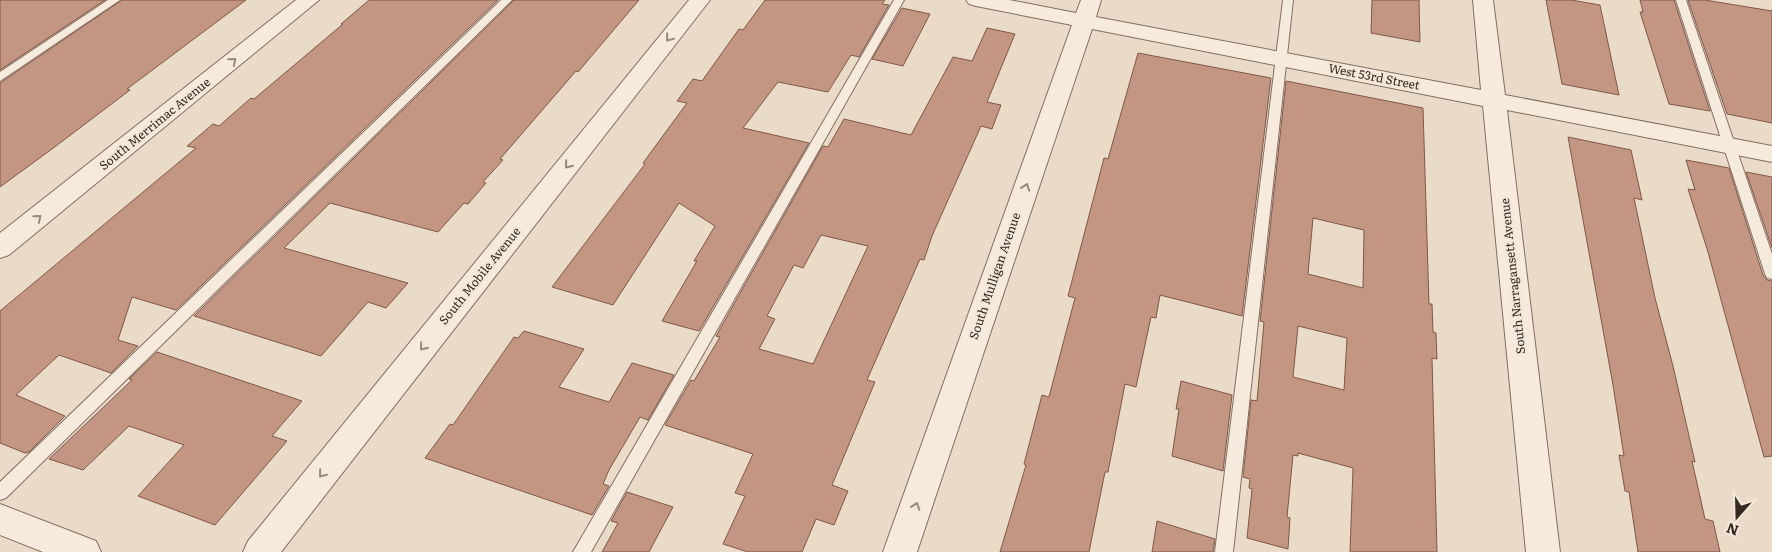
<svg xmlns="http://www.w3.org/2000/svg" width="1772" height="552" font-family="Literata,serif">
  <style>
    .building { fill: #c39583; stroke: #815748; fill-rule: evenodd }
    .lines { fill: none; stroke-linecap: round; stroke-linejoin: round }
    .lane-casing { stroke: #846e60; stroke-width: 2 }
    .street-casing { stroke: #846e60; stroke-width: 2 }
    .lane { fill: #f5eadb; fill-rule: evenodd }
    .street { fill: #f5eadb; fill-rule: evenodd }
    .oneway { stroke: #968a7e }
    .labels { text-anchor: middle; stroke-width: 4; stroke-linejoin: round; paint-order: stroke }
    .street-label { font-size: 12px; fill: #362921; stroke: #f2e7d8 }
  </style>
  <rect width="100%" height="100%" fill="#eadbc9"/>
  <g class="building">
    <path d="M0,0H105L0,70Z"/>
    <path d="M122,0H246L127,89L130,90L56,146L0,187V83Z"/>
    <path d="M369,0H498L176,310L132,297L118,340L138,346L111,373L59,355L16,395L65,416L29,452L25,453L0,443V311L196,148L187,146L213,124L219,126L251,98L254,99L343,24H341Z"/>
    <path d="M514,0H639L578,72L576,71L500,159L503,160L483,182L486,183L468,204L464,203L438,232L330,203L284,248L408,283L386,308L368,302L321,356L194,316Z"/>
    <path d="M765,0H885L882,4L889,5L859,57L851,55L828,92L778,82L743,128L809,143L699,331L662,321L697,261H694L715,226L679,203L613,305L552,287L645,164L643,163L687,103L677,101L693,79L702,81L739,29L743,30Z"/>
    <path d="M1372,0H1419L1420,42L1371,33Z"/>
    <path d="M1546,0H1571L1600,5L1619,95L1562,84Z"/>
    <path d="M1640,0H1674L1710,111L1669,104L1640,12H1643Z"/>
    <path d="M1688,0H1705L1772,11V123L1727,114Z"/>
    <path d="M902,8L930,14L903,66L872,59Z"/>
    <path d="M987,28L1015,34L987,102L1001,105L992,129L981,126L932,236L924,260L920,259L867,380L875,382L832,485L848,491L834,525L816,519L802,552H748L723,544L745,496L735,493L753,454L665,425L691,380L694,381L720,337L716,336L823,146L828,147L844,119L911,135L953,57L972,61ZM821,235L868,246L813,364L759,349L775,319L767,316L794,265L803,268Z"/>
    <path d="M1138,53L1271,78L1242,316L1160,295L1156,318L1151,317L1136,387L1125,384L1108,472H1105L1089,552H1000L1026,465L1024,464L1042,395L1049,397L1075,298L1068,296L1104,158L1108,159Z"/>
    <path d="M1286,81L1423,108L1429,304H1432L1433,332L1436,333L1437,359L1432,358L1437,552H1350L1353,468L1298,453V456L1293,455L1287,517L1290,518L1288,549L1247,538L1252,489L1249,488L1250,479L1243,477L1251,400L1257,401L1264,322L1260,321ZM1313,218L1364,230L1363,288L1308,274ZM1298,326L1347,338L1344,390L1293,377Z"/>
    <path d="M1568,137L1631,150L1642,200L1634,198L1655,298L1673,366L1695,462L1692,461L1705,519L1713,521L1720,552H1638L1629,492L1625,491L1619,455L1624,456L1613,385Z"/>
    <path d="M1686,160L1729,168L1763,275L1767,280L1772,281V456L1764,457L1708,252L1688,189L1695,190Z"/>
    <path d="M1746,172L1772,177V248Z"/>
    <path d="M524,331L584,349L559,387L609,402L632,363L674,375L648,420L640,417L609,470L603,484L609,486L592,515L425,458L450,424L453,425L514,337L518,338Z"/>
    <path d="M157,352L302,401L272,436L287,441L215,525L138,496L184,445L129,426L83,470L49,459L132,380L129,379Z"/>
    <path d="M1181,381L1232,395L1223,471L1172,456L1179,409H1176Z"/>
    <path d="M627,492L673,507L649,552H602L618,523L611,521Z"/>
    <path d="M1157,521L1215,539L1213,552H1152Z"/>
  </g>
  <g class="lines">
    <g class="lane-casing">
      <g id="lane">
        <path d="M108,0H120L0,81V72Z"/>
        <path d="M501,0H512L6,498L0,500V482Z"/>
        <path d="M894,0H904L591,552H573Z"/>
        <path d="M1283,0H1293L1233,552H1215Z"/>
        <path d="M1676,0H1686L1772,254V279L1767,278L1765,274Z"/>
      </g>
    </g>
    <g class="street-casing">
      <g id="street">
        <path d="M296,0H319L9,255L0,258V233Z"/>
        <path d="M689,0H710L281,552H243L248,541Z"/>
        <path d="M966,0H1009L1076,13L1081,0H1101L1096,17L1481,90L1473,0H1493L1505,95L1772,146V162L1507,110L1560,552H1526L1483,106L1092,29L917,552H883L1072,25L976,6L969,4Z"/>
        <path d="M0,504L96,541L101,552H43L0,535Z"/>
      </g>
    </g>
    <use href="#lane" class="lane"/>
    <use href="#street" class="street"/>
  </g>
  <defs><path id="oneway-chevron" d="M-2-3.5L2.5 0L-2 3.5" fill="none" stroke-width="1.6" stroke-linecap="round" stroke-linejoin="round" transform="scale(1.25)"/></defs>
  <g class="oneway">
    <use href="#oneway-chevron" transform="translate(669 38) rotate(129)"/>
    <use href="#oneway-chevron" transform="translate(233 61) rotate(-39)"/>
    <use href="#oneway-chevron" transform="translate(568 165) rotate(129)"/>
    <use href="#oneway-chevron" transform="translate(1026 187) rotate(-71)"/>
    <use href="#oneway-chevron" transform="translate(38 218) rotate(-39)"/>
    <use href="#oneway-chevron" transform="translate(423 347) rotate(129)"/>
    <use href="#oneway-chevron" transform="translate(322 474) rotate(129)"/>
    <use href="#oneway-chevron" transform="translate(916 506) rotate(-71)"/>
  </g>
  <g class="labels">
    <g class="street-label">
      <text transform="translate(1374 77) rotate(11)" y="4">West 53rd Street</text>
      <text transform="translate(155 124) rotate(-39)" y="4">South Merrimac Avenue</text>
      <text transform="translate(480 276) rotate(-51)" y="4">South Mobile Avenue</text>
      <text transform="translate(995 276) rotate(-71)" y="4">South Mulligan Avenue</text>
      <text transform="translate(1513 276) rotate(-96)" y="4">South Narragansett Avenue</text>
    </g>
  </g>
  <g transform="translate(1737 517) rotate(200)" stroke="#f2e7d8" stroke-width="4" paint-order="stroke">
  <path d="M0-4L9 19L0 12L-9 19Z" fill="#362921"/>
  <text y="-8" font-size="14" font-weight="bold" text-anchor="middle" fill="#362921">N</text>
  </g>
</svg>
